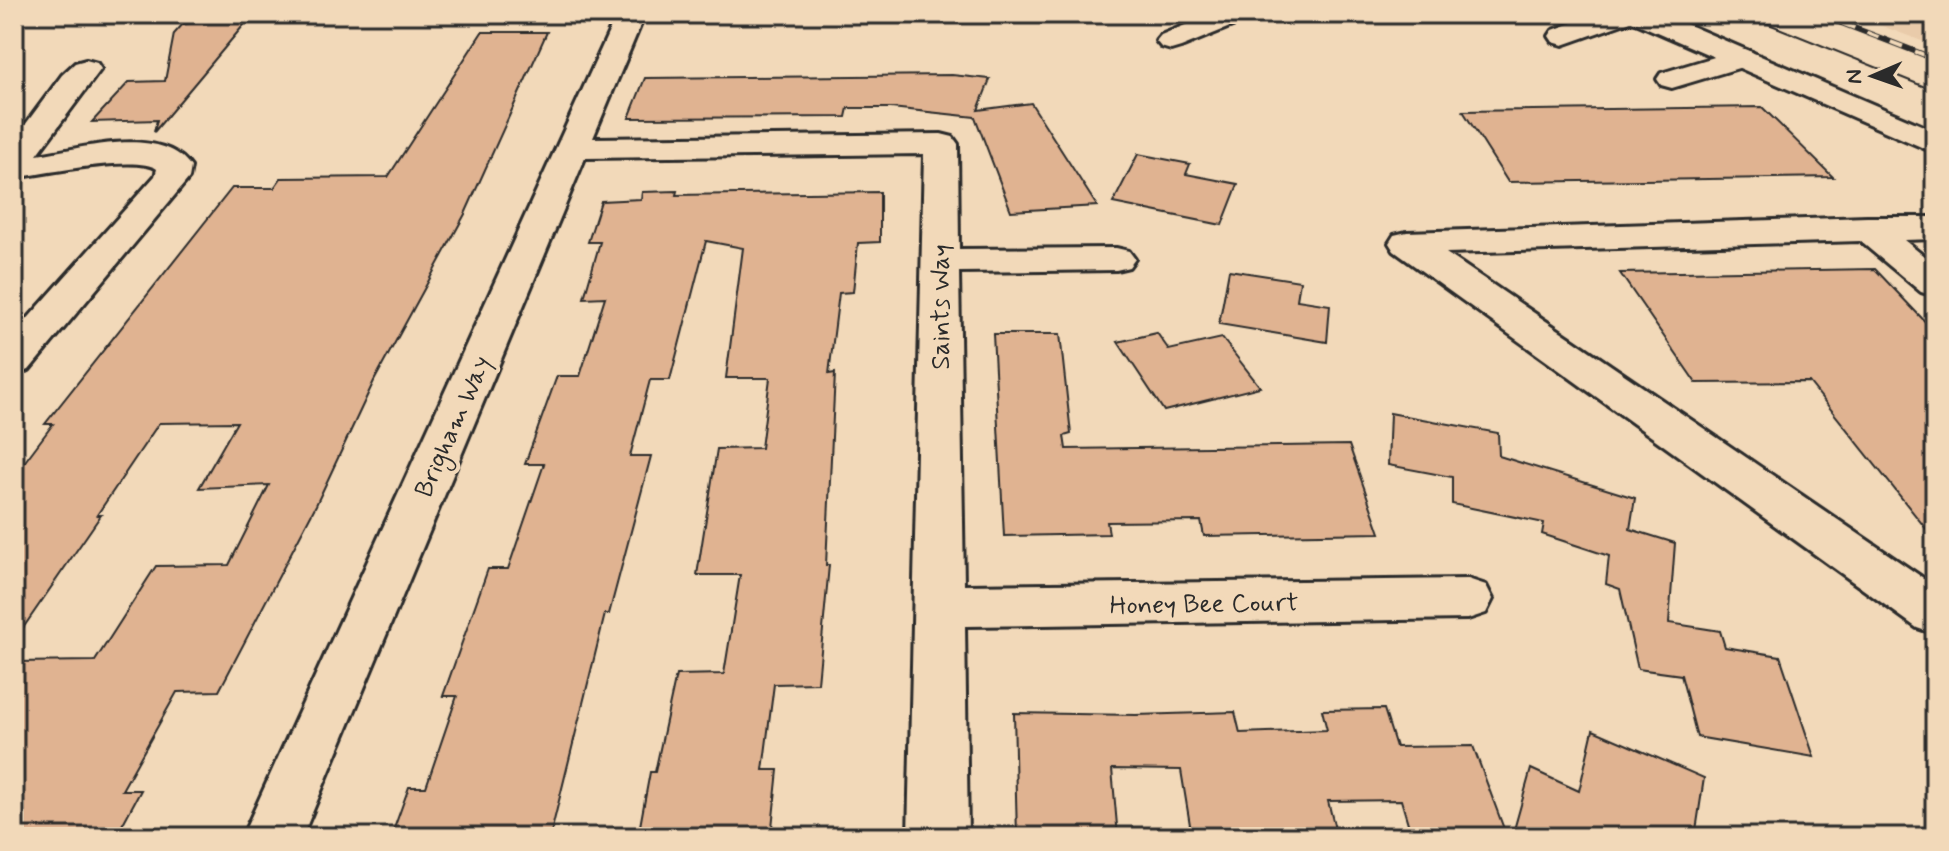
<svg xmlns="http://www.w3.org/2000/svg" width="1949" height="851" font-family="Mynerve,sans-serif">
  <style>
    .built { fill: #e9cbaa }
    .building { fill: #e0b391; stroke: #2b2b2b; stroke-width: 2 }
    .lines { fill: none; stroke-linecap: round; stroke-linejoin: round }
    .minor-casing { stroke: #2b2b2b; stroke-width: 6 }
    .major-casing { stroke: #2b2b2b; stroke-width: 6 }
    .minor { fill: #f2d9b9; fill-rule: evenodd }
    .major { fill: #f2d9b9; fill-rule: evenodd }
    .tram { stroke: #2b2b2b; stroke-width: 2 }
    .rail-casing { stroke: #2b2b2b; stroke-width: 6 }
    .rail { stroke: #f2d9b9; stroke-width: 4; stroke-dasharray: 13; stroke-linecap: butt }
    .labels { text-anchor: middle; stroke-width: 8; stroke-linejoin: round; paint-order: stroke }
    .street-label { font-size: 26px; fill: #2b2b2b; stroke: #f2d9b9 }
  </style>
  <rect width="100%" height="100%" fill="#f2d9b9"/>
  <filter id="ink" filterUnits="userSpaceOnUse"><feTurbulence type="fractalNoise" baseFrequency=".0125" numOctaves="2"/><feDisplacementMap in="SourceGraphic" scale="16" xChannelSelector="R" yChannelSelector="G"/><feConvolveMatrix kernelMatrix="1 2 1 2 8 2 1 2 1" color-interpolation-filters="sRGB"/></filter>
  <g filter="url(#ink)">
    <path class="built" d="M1850,14H1935V46Z"/>
    <g class="building">
      <path d="M253,14L154,132L157,120L92,122L129,82L165,81L174,34L183,24Z"/>
      <path d="M482,32H547L465,214L374,381L316,505L219,691L177,692L122,790H141L120,829L96,830L92,837H14V662L95,661L156,566L229,565L269,485L199,488L237,422L159,423L97,515H101L14,641V476L53,424H45L232,188H274L281,178L388,177Z"/>
      <path d="M952,75L990,79L978,110L1031,103L1097,206L1011,211L975,117L891,108H848L846,117L629,118L645,78Z"/>
      <path d="M1762,107L1833,177L1508,182L1463,111Z"/>
      <path d="M1138,154L1190,164L1186,174L1238,184L1222,225L1113,203Z"/>
      <path d="M677,191L676,195L880,192V242L858,243L853,292L839,293L829,374L835,373L826,565H829L818,683L774,684L763,770H778L771,837H638L650,772H655L676,675L724,674L740,575H697L717,449L761,448L770,378H726L743,248L706,241L670,380H650L630,456H651L609,614H605L550,837H391L409,787H426L457,696H443L488,569H508L544,464H525L557,376H580L605,297L584,298L600,242H588L601,201L641,199L642,192Z"/>
      <path d="M1875,269L1935,332V540L1809,382L1696,383L1620,273Z"/>
      <path d="M1229,270L1300,281L1297,300L1330,305L1327,342L1219,324Z"/>
      <path d="M1157,333L1169,350L1222,338L1260,387L1164,411L1118,342Z"/>
      <path d="M993,334H1060L1071,434L1064,436L1066,449L1349,445L1380,533L1204,536L1201,521L1107,522L1109,534L1004,536Z"/>
      <path d="M1390,413L1498,433L1499,456L1635,498L1630,529L1675,543L1669,623L1720,631L1725,647L1780,656L1814,757L1697,737L1681,675L1638,669L1620,589L1606,584L1609,556L1542,534L1544,523L1452,504V477L1388,465Z"/>
      <path d="M1384,709L1396,747L1473,746L1507,837H1412L1401,800L1328,801L1337,837H1192L1181,770L1112,769L1118,837H1017L1014,713L1136,715L1235,712L1240,733L1327,730L1322,710Z"/>
      <path d="M1593,730L1704,778L1695,837H1512L1531,769L1579,791Z"/>
    </g>
    <g class="lines">
      <g class="minor-casing">
        <g id="minor">
          <path d="M617,14H645L593,138L941,134L953,137L958,144L959,249L1116,248L1129,251L1135,259L1129,267L1116,270L959,272L964,585L1468,579L1486,585L1493,599L1486,613L1468,619L965,626L968,837H908L924,154L585,158L302,837H242Z"/>
          <path d="M1212,14H1251L1247,20L1181,47L1171,50L1161,47L1156,41L1161,35Z"/>
          <path d="M1597,14H1638L1634,20L1563,45L1553,42L1549,36L1553,30Z"/>
          <path d="M1741,49L1752,52L1756,58L1752,64L1672,88L1661,85L1657,79L1661,73Z"/>
          <path d="M86,60L97,63L101,69L37,155C81,149 162,124 191,167L189,178L29,370L14,374V334L155,176L157,169C137,154 42,174 14,178V140L62,75L75,63Z"/>
          <path d="M1867,217H1935V239L1904,240L1935,265V296L1921,292L1860,241L1446,253L1935,586V634L1917,628L1394,251L1389,243L1394,235L1407,232Z"/>
        </g>
      </g>
      <g class="major-casing">
        <path id="major" d="M1625,14H1663L1935,131V153L1629,20Z"/>
      </g>
      <use href="#minor" class="minor"/>
      <use href="#major" class="major"/>
      <path class="tram" d="M1744,14L1935,91"/>
      <g class="rail-casing">
        <path id="rail" d="M1818,14L1935,59"/>
      </g>
      <use href="#rail" class="rail"/>
    </g>
  </g>
  <g class="labels">
    <g class="street-label">
      <text transform="translate(940 307) rotate(-90)" y="9">Saints Way</text>
      <text transform="translate(452 426) rotate(-66)" y="9">Brigham Way</text>
      <text transform="translate(1204 603) rotate(-1)" y="9">Honey Bee Court</text>
    </g>
  </g>
  <rect width="1949" height="851" fill="none" stroke="#f2d9b9" stroke-width="48"/>
  <rect x="24" y="24" width="1901" height="803" fill="none" stroke="#2b2b2b" stroke-width="3" filter="url(#ink)"/>
  <g transform="translate(1873 76) rotate(268)" stroke="#f2d9b9" stroke-width="6" paint-order="stroke">
  <path d="M0-6L14 30L0 20L-14 30Z" fill="#2b2b2b"/>
  <text y="-12" font-size="22" font-weight="bold" text-anchor="middle" fill="#2b2b2b">N</text>
  </g>
</svg>
